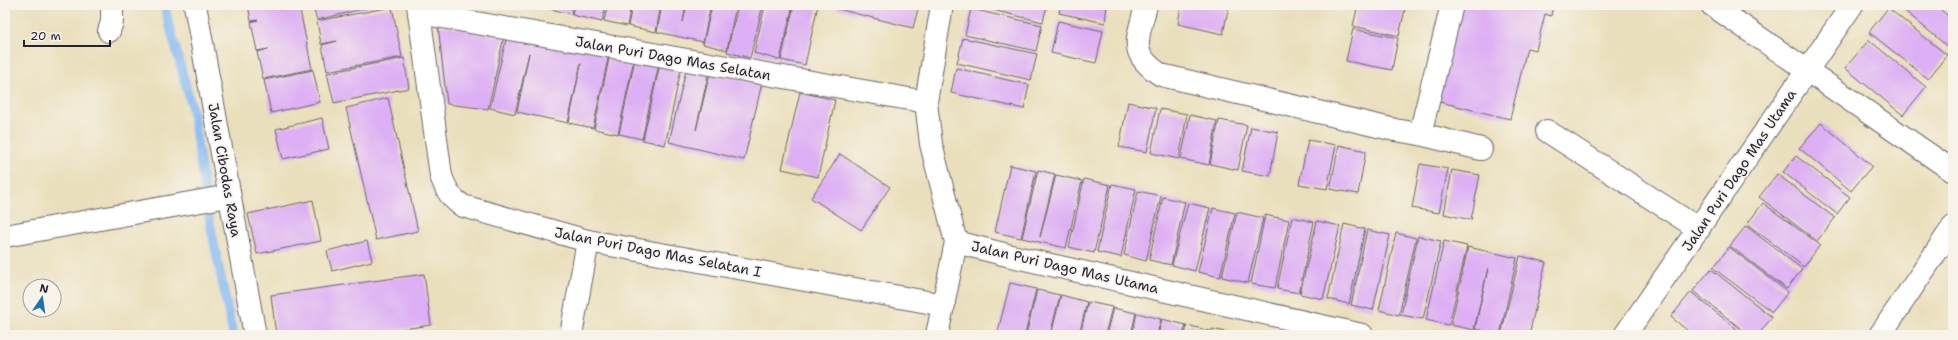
<svg xmlns="http://www.w3.org/2000/svg" width="1958" height="340" font-family="'Shantell Sans',sans-serif">
  <style>
    .lines { fill: none; stroke-linecap: round; stroke-linejoin: round }
    .stream { stroke: #84b9f3; stroke-width: 9 }
    .building { fill: #ddaff4 }
    .street-casing { stroke: #686468; stroke-width: 24 }
    .secondary-casing { stroke: #686468; stroke-width: 24 }
    .street { stroke: #fff; stroke-width: 22 }
    .secondary { stroke: #fff; stroke-width: 22 }
    .labels { text-anchor: middle; stroke-width: 3.5; stroke-linejoin: round; paint-order: stroke }
    .street-label { font-size: 14px; fill: #22223b; stroke: #f7f3e8 }
  </style>
  <rect width="100%" height="100%" fill="#f7f3e8"/>
  <filter id="ink" filterUnits="userSpaceOnUse"><feTurbulence type="fractalNoise" baseFrequency=".025" numOctaves="2"/><feDisplacementMap in="SourceGraphic" scale="8" xChannelSelector="R" yChannelSelector="G"/><feConvolveMatrix kernelMatrix="1 2 1 2 8 2 1 2 1" color-interpolation-filters="sRGB"/></filter>
  <filter id="wash" filterUnits="userSpaceOnUse"><feTurbulence type="fractalNoise" baseFrequency=".012" numOctaves="4" result="noise"/><feDisplacementMap in="SourceGraphic" scale="16" xChannelSelector="R" yChannelSelector="G"/><feGaussianBlur stdDeviation="0.9" result="paint"/><feColorMatrix in="noise" values="0 0 0 0 0 0 0 0 0 0 0 0 0 0 0 0 0 1.4 0 .05"/><feComposite in="paint" operator="in"/></filter>
  <g filter="url(#wash)">
    <rect width="100%" height="100%" fill="#eadfbc"/>
    <g class="lines">
      <path class="stream" d="M164,5L191,104L210,223L233,335"/>
    </g>
    <g id="blocks">
      <g class="building">
        <path d="M248,5H299L312,69L263,79L257,52L269,49L257,51L251,22L258,20L251,21Z"/>
        <path d="M312,5H375V6L317,20Z"/>
        <path d="M535,5H573L571,14Z"/>
        <path d="M574,5H606L602,22L572,15Z"/>
        <path d="M608,5H631L627,26L604,21Z"/>
        <path d="M632,5H661L656,32L628,26Z"/>
        <path d="M662,5H686L683,22L687,5H711L703,42L657,32Z"/>
        <path d="M712,5H736L727,50L703,44Z"/>
        <path d="M738,5H763L750,58L727,52Z"/>
        <path d="M765,5H793L780,60L754,53Z"/>
        <path d="M794,5H818L805,65L781,60Z"/>
        <path d="M822,5H919L913,28Z"/>
        <path d="M971,5H1047L1043,22Z"/>
        <path d="M1061,5H1107L1105,23L1059,13Z"/>
        <path d="M1181,5H1229L1223,34L1178,24Z"/>
        <path d="M1358,5H1406L1399,36L1353,26Z"/>
        <path d="M1459,5H1553L1551,16L1545,14L1536,50L1527,48L1510,119L1436,101Z"/>
        <path d="M1898,5H1935L1953,20V40L1948,47Z"/>
        <path d="M1943,5H1953V13Z"/>
        <path d="M392,7L402,57L327,71L322,45L337,41L321,44L317,21Z"/>
        <path d="M1888,8L1947,55L1928,79L1869,32Z"/>
        <path d="M971,9L1042,25L1036,51L965,35Z"/>
        <path d="M1058,21L1103,31L1096,63L1051,53Z"/>
        <path d="M438,25L504,36L488,109L447,104Z"/>
        <path d="M1353,29L1398,38L1392,70L1346,61Z"/>
        <path d="M507,35L609,54L593,128L569,123L581,63L568,123L517,112L529,53L515,114L490,108Z"/>
        <path d="M963,38L1037,54L1031,80L957,63Z"/>
        <path d="M1869,40L1926,87L1903,115L1845,68Z"/>
        <path d="M610,54L634,59L618,134L594,129Z"/>
        <path d="M404,58L409,88L334,103L327,73Z"/>
        <path d="M635,59L659,64L642,139L619,134Z"/>
        <path d="M660,64L681,69L665,145L643,140Z"/>
        <path d="M956,68L1029,85L1024,109L951,93Z"/>
        <path d="M313,70L320,102L271,113L264,80Z"/>
        <path d="M686,70L708,75L696,130L710,73L762,83L744,160L669,142Z"/>
        <path d="M800,92L835,100L818,177L782,169Z"/>
        <path d="M388,98L418,231L376,240L346,108Z"/>
        <path d="M1128,102L1156,108L1147,152L1119,147Z"/>
        <path d="M1160,109L1187,114L1179,159L1151,153Z"/>
        <path d="M1190,115L1217,121L1209,165L1181,159Z"/>
        <path d="M322,118L329,149L283,159L276,129Z"/>
        <path d="M1219,120L1247,125L1238,170L1210,164Z"/>
        <path d="M1821,123L1872,166L1851,191L1799,148Z"/>
        <path d="M1251,127L1278,132L1270,176L1242,171Z"/>
        <path d="M1308,140L1336,145L1327,189L1299,184Z"/>
        <path d="M1339,145L1366,151L1358,194L1330,189Z"/>
        <path d="M840,154L890,187L861,230L811,198Z"/>
        <path d="M1796,156L1850,197L1837,214L1783,172Z"/>
        <path d="M1420,164L1448,169L1439,213L1412,208Z"/>
        <path d="M1010,165L1036,171L1021,238L995,232Z"/>
        <path d="M1038,170L1055,174L1040,237L1056,175L1082,181L1066,248L1022,238Z"/>
        <path d="M1452,170L1480,175L1471,220L1444,214Z"/>
        <path d="M1777,174L1835,218L1817,241L1759,197Z"/>
        <path d="M1084,179L1110,185L1094,253L1069,247Z"/>
        <path d="M1112,184L1136,189L1121,257L1097,252Z"/>
        <path d="M1138,191L1161,196L1146,261L1124,255Z"/>
        <path d="M1163,197L1185,202L1171,265L1149,260Z"/>
        <path d="M313,200L321,241L257,254L248,214Z"/>
        <path d="M1188,203L1210,208L1195,271L1172,265Z"/>
        <path d="M1763,203L1820,245L1804,267L1747,224Z"/>
        <path d="M1213,208L1235,213L1220,277L1198,272Z"/>
        <path d="M1237,212L1263,218L1248,283L1222,277Z"/>
        <path d="M1265,215L1289,220L1275,288L1251,284Z"/>
        <path d="M1292,217L1314,222L1299,293L1277,289Z"/>
        <path d="M1317,221L1340,226L1323,299L1300,294Z"/>
        <path d="M1344,224L1365,229L1349,304L1328,299Z"/>
        <path d="M1746,226L1802,269L1787,289L1730,246Z"/>
        <path d="M1367,230L1390,235L1373,310L1351,305Z"/>
        <path d="M1396,233L1416,238L1399,315L1379,310Z"/>
        <path d="M1418,236L1441,241L1423,319L1401,315Z"/>
        <path d="M367,241L372,261L332,271L327,251Z"/>
        <path d="M1444,241L1467,246L1449,325L1426,320Z"/>
        <path d="M1468,247L1517,258L1500,335L1475,329L1488,268L1474,330L1451,325Z"/>
        <path d="M1729,247L1788,292L1772,312L1713,268Z"/>
        <path d="M1520,256L1546,262L1529,335H1501Z"/>
        <path d="M1711,269L1772,317L1758,335H1749L1693,291Z"/>
        <path d="M424,274L431,325L360,335H276L271,295Z"/>
        <path d="M1010,283L1036,289L1025,335H997Z"/>
        <path d="M1037,290L1060,295L1050,335H1026Z"/>
        <path d="M1691,292L1744,335H1693L1671,317Z"/>
        <path d="M1061,295L1087,302L1079,335H1051Z"/>
        <path d="M1088,302L1112,307L1105,335H1080Z"/>
        <path d="M1113,308L1136,313L1131,335H1106Z"/>
        <path d="M1137,313L1161,319L1157,335H1132Z"/>
        <path d="M1162,319L1186,325L1183,335H1158Z"/>
        <path d="M1187,325L1210,331L1209,335H1185Z"/>
        <path d="M1212,329L1235,334V335H1211Z"/>
      </g>
    </g>
  </g>
  <g filter="url(#ink)">
    <use href="#blocks" fill-opacity="0" stroke="#686468" stroke-width="1"/>
    <g class="lines">
      <g class="street-casing">
        <g id="street">
          <path d="M418,5L441,176C446,189 450,198 463,206L588,241L944,305"/>
          <path d="M1146,5C1138,40 1127,52 1161,75L1395,130L1420,134L1452,5"/>
          <path d="M1712,5L1953,171"/>
          <path d="M419,13L926,102"/>
          <path d="M109,31L112,22V5"/>
          <path d="M1547,131L1699,229"/>
          <path d="M1420,134L1481,149"/>
          <path d="M5,236L229,196"/>
          <path d="M956,242L1011,256L1362,335"/>
          <path d="M571,335L588,241"/>
          <path d="M937,335L956,242L931,144L926,102L942,5"/>
          <path d="M1625,335L1852,5"/>
          <path d="M1880,335L1953,227"/>
        </g>
      </g>
      <g class="secondary-casing">
        <path id="secondary" d="M195,5L255,335"/>
      </g>
      <use href="#street" class="street"/>
      <use href="#secondary" class="secondary"/>
    </g>
  </g>
  <g class="labels">
    <g class="street-label">
      <text transform="translate(673 58) rotate(10)" y="5">Jalan Puri Dago Mas Selatan</text>
      <text transform="translate(225 170) rotate(80)" y="5">Jalan Cibodas Raya</text>
      <text transform="translate(1739 170) rotate(-56)" y="5">Jalan Puri Dago Mas Utama</text>
      <text transform="translate(658 252) rotate(11)" y="5">Jalan Puri Dago Mas Selatan I</text>
      <text transform="translate(1065 267) rotate(13)" y="5">Jalan Puri Dago Mas Utama</text>
    </g>
  </g>
  <rect width="1958" height="340" fill="none" stroke="#f7f3e8" stroke-width="20"/>
  <g transform="translate(42 298) rotate(13)"><circle r="19" fill="#f7f3e8" stroke="#a29fa3"/>
  <path d="M0-3L7 15L0 10L-7 15Z" fill="#1f6fb2"/>
  <text y="-6" font-size="11" font-weight="bold" text-anchor="middle" fill="#22223b">N</text>
  </g>
  <path d="M24 40v6h86v-6" fill="none" stroke="#22223b" stroke-width="2"/>
  <text x="30" y="40" font-size="12" fill="#22223b" stroke="#f7f3e8" stroke-width="3" paint-order="stroke">20 m</text>
</svg>
